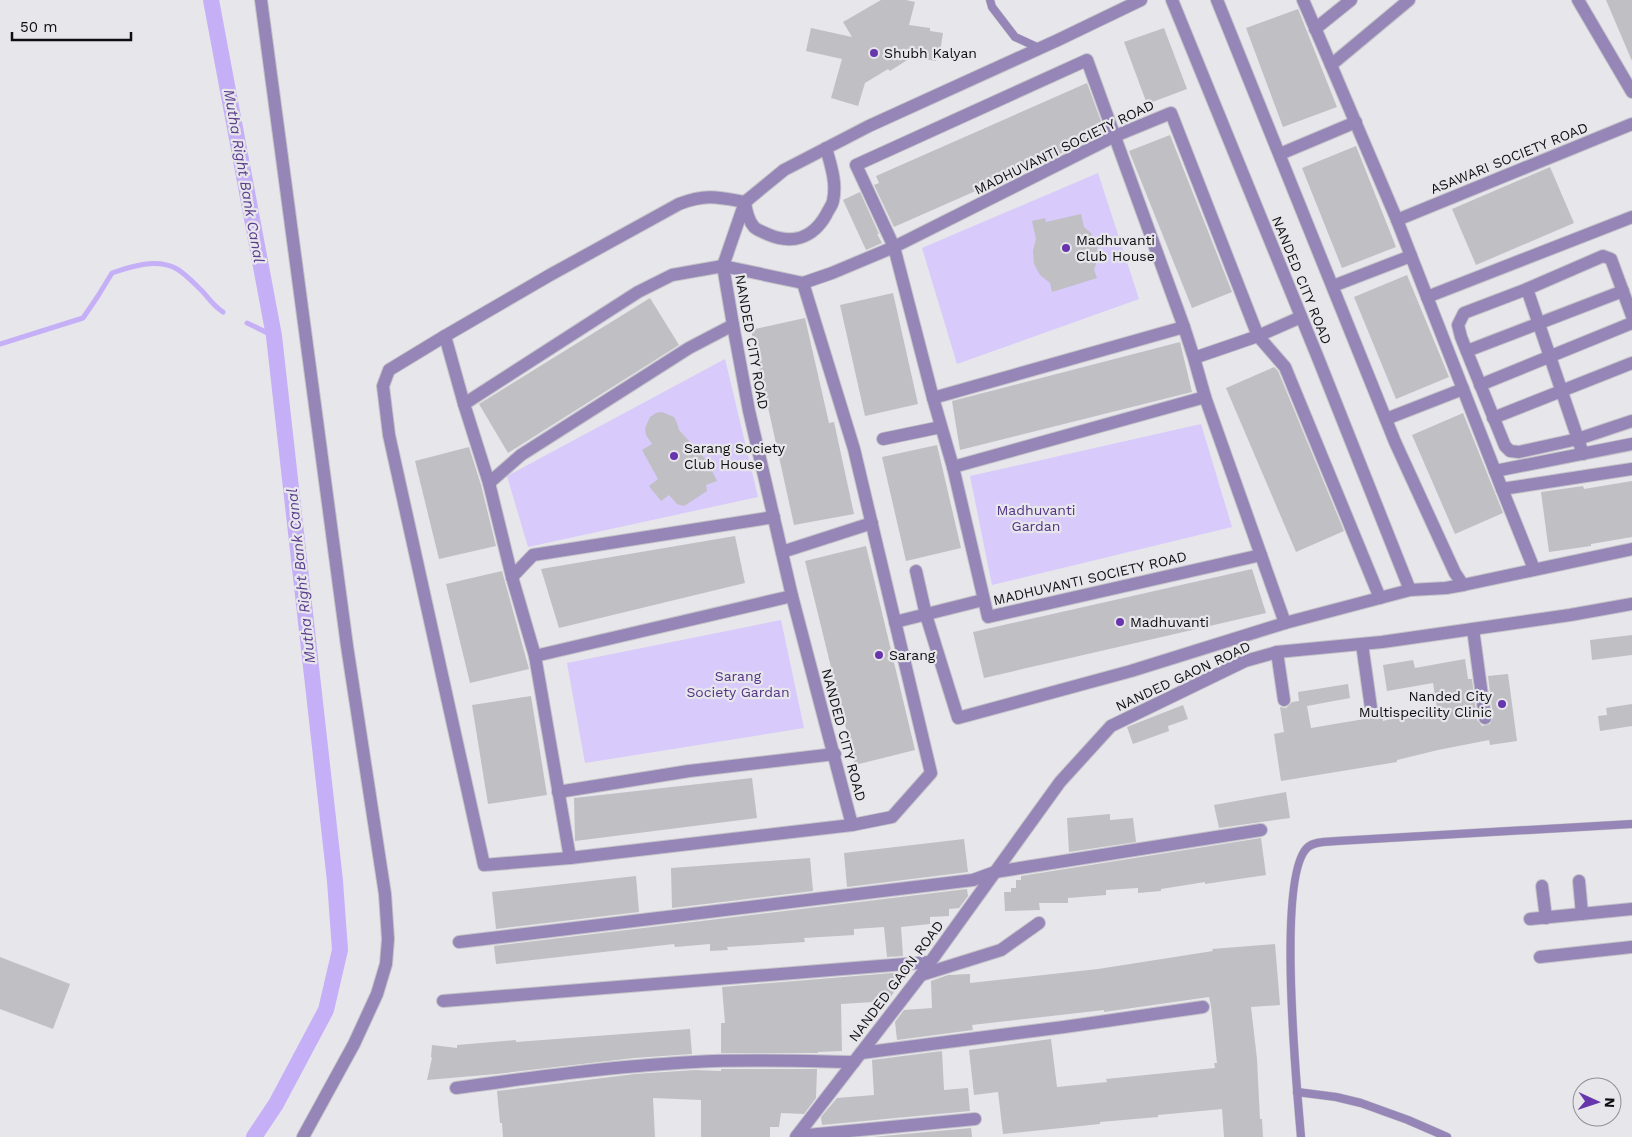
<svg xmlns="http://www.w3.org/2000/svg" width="1632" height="1137" font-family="'Work Sans',sans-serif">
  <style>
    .green { fill: #d8cafb }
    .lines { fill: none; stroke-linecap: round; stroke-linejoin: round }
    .stream { stroke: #c5aff6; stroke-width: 5 }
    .canal { stroke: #c5aff6; stroke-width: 16 }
    .building { fill: #c0bfc3 }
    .service-casing { stroke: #c4c3c8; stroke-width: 9 }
    .minor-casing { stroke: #c4c3c8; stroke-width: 14 }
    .service { stroke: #9586b7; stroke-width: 8 }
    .minor { stroke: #9586b7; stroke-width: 12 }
    .poi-dot { fill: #6735ac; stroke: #e7e6eb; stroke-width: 2 }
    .labels { text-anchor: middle; stroke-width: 4.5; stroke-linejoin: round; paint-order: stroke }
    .poi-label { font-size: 14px; fill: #0f0e10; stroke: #e7e6eb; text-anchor: start }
    .street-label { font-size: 14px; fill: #0f0e10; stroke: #e7e6eb }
    .park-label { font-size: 14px; fill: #543587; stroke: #e7e6eb }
    .water-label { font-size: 15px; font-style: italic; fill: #5b3c8f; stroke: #e7e6eb }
  </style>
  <rect width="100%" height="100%" fill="#e7e6eb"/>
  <g class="green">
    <path d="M1098,173L1139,299L957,364L922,248Z"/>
    <path d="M725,359L758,497L528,547L507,476Z"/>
    <path d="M1201,424L1232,527L992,585L970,476Z"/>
    <path d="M781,620L804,728L585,763L567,663Z"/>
  </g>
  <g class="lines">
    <g class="stream">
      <path d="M247,323L274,336"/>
      <path d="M0,344L83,318L98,296L112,273C132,266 157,258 177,269C184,273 192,281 198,287C208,296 211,304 223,312"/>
    </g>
    <path class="canal" d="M211,0L274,336L335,881L340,950L326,1010L276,1104L254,1137"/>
  </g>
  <g class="building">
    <path d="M881,0H906L915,2L909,25L930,28V31L943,33L940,52H937L936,61L912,57L890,71L888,69L865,83L858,106L831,98L842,59L806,51L811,28L852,37L843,22Z"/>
    <path d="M1606,0H1632V61Z"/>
    <path d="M1298,9L1337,107L1283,127L1246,28Z"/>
    <path d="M1164,28L1187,89L1147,104L1124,42Z"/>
    <path d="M1087,83L1105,132L1073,148L894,227L874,185L879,183L876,176Z"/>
    <path d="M1170,135L1232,292L1192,308L1129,151Z"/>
    <path d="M1356,146L1396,247L1342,268L1302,168Z"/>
    <path d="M1550,167L1574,223L1476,265L1452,209Z"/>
    <path d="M860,192L879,234H877L882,243L866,250L843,200Z"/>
    <path d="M1081,214L1084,227L1091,233L1097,245L1098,257L1094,270L1097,278L1052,292L1050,283L1040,275L1034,264L1033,251L1036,239L1032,221L1045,218L1046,222Z"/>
    <path d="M1407,275L1449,377L1396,399L1354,297Z"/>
    <path d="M893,293L918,404L865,416L840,305Z"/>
    <path d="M650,298L679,345L508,453L479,404Z"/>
    <path d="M805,318L829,423L834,422L854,514L794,525L751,330Z"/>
    <path d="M1180,342L1192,392L960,450L952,401Z"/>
    <path d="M1274,367L1278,371L1344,531L1296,552L1226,388Z"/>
    <path d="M662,412L674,417L677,423L679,430L707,461L717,481L706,485L707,491L684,506L677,504L669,495L661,501L649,486L658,479L642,450L652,444L646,435L645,428L650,417L656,413Z"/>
    <path d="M1463,413L1503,513L1455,534L1412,435Z"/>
    <path d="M937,445L961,548L906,561L882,457Z"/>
    <path d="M469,447L481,485L496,546L439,559L415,461Z"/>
    <path d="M1632,481V537L1591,544V546L1549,552L1541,492L1583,486L1584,489Z"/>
    <path d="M735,536L745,583L559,628L541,569Z"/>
    <path d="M866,546L915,750L855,765L805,561Z"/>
    <path d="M1252,569L1266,613L984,678L973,632Z"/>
    <path d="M502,571L529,669L470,683L446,584Z"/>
    <path d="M1632,635V655L1592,660L1590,640Z"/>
    <path d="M1465,659L1468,679H1472L1477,720L1482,726L1490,724L1493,717L1488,676L1508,674L1517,741L1490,745L1489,740L1438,750L1397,760V762L1281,781L1274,734L1284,732L1280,707L1286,708L1292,702L1299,701L1298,692L1348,684L1350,698L1307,706L1311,728L1382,716L1383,721L1437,708L1433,683L1387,691L1383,665L1413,660L1415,668Z"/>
    <path d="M531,696L547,795L488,804L472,705Z"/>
    <path d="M1632,704V726L1600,731L1598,716L1607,715L1606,708Z"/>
    <path d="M1183,705L1188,719L1168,726L1169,731L1133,744L1127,727Z"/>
    <path d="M752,778L757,818L575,841L574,798Z"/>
    <path d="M1286,792L1290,818L1219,828L1214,805Z"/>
    <path d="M1110,814V820L1133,818L1136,842L1069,852L1067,818Z"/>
    <path d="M1261,838L1266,875L1205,884V882L1161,889V891L1138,893V888L1106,890V895L1068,898V903H1039L1040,910L1005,911L1004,892H1011V888H1016V880H1021V876Z"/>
    <path d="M964,839L968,872L847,887L844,853Z"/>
    <path d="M810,858L813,891L672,908L671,868Z"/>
    <path d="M636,876L639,912L496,929L492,892Z"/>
    <path d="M967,889L968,896L959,908L949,909V916L930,917V924L901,927L903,956L887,957L884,927L854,929V935L804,938L805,942L727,947L728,950L710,951V944L675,947L674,944L496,964L494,946Z"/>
    <path d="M1275,944L1280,1005L1251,1007L1257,1059L1260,1119H1262L1263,1137H1224L1222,1109L1158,1115V1117L1100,1122V1124L1003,1134L998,1092L974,1095L969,1050L1051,1039L1057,1087L1107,1082L1106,1079L1215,1068L1214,1063H1217L1211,1006L1209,997L1104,1012V1010L972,1025L973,1030L897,1040L895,1022L904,1010L932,1008L931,981L948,975L970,974V983L1098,969L1213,951L1212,949Z"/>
    <path d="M0,957L70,984L53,1029L0,1009Z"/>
    <path d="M904,972L889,1001L841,1004L842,1051L818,1052V1053H721V1023H725L722,987Z"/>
    <path d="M690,1029L692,1054L634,1058L496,1074L427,1080L432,1058L431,1057L432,1045L457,1048V1045L516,1040V1042Z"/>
    <path d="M942,1051L944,1090L968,1088L970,1111L822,1125L821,1117L837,1098L874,1095L872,1060Z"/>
    <path d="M721,1069H817L816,1098L804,1114L781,1113L779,1127H770V1137H701V1100L653,1098L655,1137H503L502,1123H500L497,1091L635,1074L695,1070L721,1071Z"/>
    <path d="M971,1128L972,1137H872Z"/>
  </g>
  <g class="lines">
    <g class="service-casing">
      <g id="service">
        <path d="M990,0L992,7L1015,37L1039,48"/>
        <path d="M1297,1092L1336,1097L1361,1103L1408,1120L1447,1137"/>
        <path d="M1301,1137C1297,1090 1276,874 1308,847C1315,841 1328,842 1337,841L1632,824"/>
      </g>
    </g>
    <g class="minor-casing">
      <g id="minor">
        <path d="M261,0L347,646L385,894L388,939L386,964L377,994L354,1044L303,1137"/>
        <path d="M1172,0L1318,358L1410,590"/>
        <path d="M1217,0L1395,442L1455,573L1463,585L1632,549"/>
        <path d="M1303,0L1331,65"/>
        <path d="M1409,0L1331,65L1397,220L1502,489L1632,469"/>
        <path d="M1578,0L1632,92"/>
        <path d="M1315,29L1351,0"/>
        <path d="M1280,154L1356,122"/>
        <path d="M745,202C746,210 748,220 754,227C757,230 763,232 767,234C792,245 813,238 826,215C828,210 832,206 833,201C837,183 831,166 826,148"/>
        <path d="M1397,220L1632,124"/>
        <path d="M803,283L854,449L931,773L892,817L852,825L792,596L749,411L733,325L723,266L745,202L784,170L869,126L1058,40L1141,0"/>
        <path d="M1333,286L1411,256"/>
        <path d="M1527,289L1464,313L1458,325L1461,337L1505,446L1510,451L1519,452L1578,439L1632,421"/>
        <path d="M1427,297L1632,217"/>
        <path d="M445,336L389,370L383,386L389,435L484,865L570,858L852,825"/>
        <path d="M1467,351L1623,291"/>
        <path d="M1194,358L1184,327L933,398L953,467L1205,397L1194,358L1258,336L1301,317"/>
        <path d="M1480,385L1632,323"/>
        <path d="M1205,397L1285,623"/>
        <path d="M933,398L894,247L1115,136L1171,113L1258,336L1285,367L1380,598"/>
        <path d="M464,404L638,292L672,275L723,266L803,283L832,273L894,247L856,165L1087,60L1184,327"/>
        <path d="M1493,418L1632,363"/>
        <path d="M1386,419L1463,389"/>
        <path d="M883,439L941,427"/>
        <path d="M1583,454L1527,289L1603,256L1611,259L1632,316"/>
        <path d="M953,467L988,617L1261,555"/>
        <path d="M1495,471L1632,444"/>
        <path d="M489,483L521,455L689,348L733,325"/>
        <path d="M1502,489L1534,569"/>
        <path d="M782,552L872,523"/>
        <path d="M916,571L926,615L958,718L1131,671L1285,623L1410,590L1446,588L1463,585"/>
        <path d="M512,577L533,555L774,517"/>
        <path d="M895,622L983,600"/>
        <path d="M1473,629L1485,718"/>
        <path d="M1362,644L1371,708"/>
        <path d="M1277,652L1284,700"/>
        <path d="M535,656L792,596"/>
        <path d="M558,792L689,771L835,754"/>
        <path d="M570,858L535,656L512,577L489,483L464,404L445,336L550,275L679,204C706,194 717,197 745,202"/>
        <path d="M1579,881L1582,914"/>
        <path d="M1542,886L1546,918"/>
        <path d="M1530,919L1632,909"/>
        <path d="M459,942L973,880L995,872L1261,830"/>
        <path d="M1540,957L1632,947"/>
        <path d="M921,975L1001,950L1039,923"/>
        <path d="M443,1001L930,962"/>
        <path d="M861,1053L1064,1027L1203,1007"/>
        <path d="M456,1088C535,1077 615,1066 694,1062C747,1059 801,1061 854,1062"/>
        <path d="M797,1136L975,1119"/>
        <path d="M796,1137L921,975L1060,782L1111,726L1245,661L1277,652L1382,642L1570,615L1632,604"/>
      </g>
    </g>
    <use href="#service" class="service"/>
    <use href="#minor" class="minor"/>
  </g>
  <g class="poi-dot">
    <circle cx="874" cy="53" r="5"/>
    <circle cx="1066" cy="248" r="5"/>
    <circle cx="674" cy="456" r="5"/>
    <circle cx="1120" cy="622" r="5"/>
    <circle cx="879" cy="655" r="5"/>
    <circle cx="1502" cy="704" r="5"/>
  </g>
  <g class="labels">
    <g class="poi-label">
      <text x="884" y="58">Shubh Kalyan</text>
      <text x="1076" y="245">Madhuvanti<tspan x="1076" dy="16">Club House</tspan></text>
      <text x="684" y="453">Sarang Society<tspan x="684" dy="16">Club House</tspan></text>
      <text x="1130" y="627">Madhuvanti</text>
      <text x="889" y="660">Sarang</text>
      <text x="1492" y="701" text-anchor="end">Nanded City<tspan x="1492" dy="16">Multispecility Clinic</tspan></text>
    </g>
    <g class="street-label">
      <text transform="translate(1064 147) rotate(-26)" y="5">MADHUVANTI SOCIETY ROAD</text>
      <text transform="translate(1509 158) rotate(-22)" y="5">ASAWARI SOCIETY ROAD</text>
      <text transform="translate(1302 280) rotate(68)" y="5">NANDED CITY ROAD</text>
      <text transform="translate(752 342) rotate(80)" y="5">NANDED CITY ROAD</text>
      <text transform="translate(1090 578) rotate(-13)" y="5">MADHUVANTI SOCIETY ROAD</text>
      <text transform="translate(1183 676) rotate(-25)" y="5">NANDED GAON ROAD</text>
      <text transform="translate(844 735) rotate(75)" y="5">NANDED CITY ROAD</text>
      <text transform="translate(896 981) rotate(-53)" y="5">NANDED GAON ROAD</text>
    </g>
    <g class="park-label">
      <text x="1036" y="515">Madhuvanti<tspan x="1036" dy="16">Gardan</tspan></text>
      <text x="738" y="681">Sarang<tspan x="738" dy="16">Society Gardan</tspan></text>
    </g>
    <g class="water-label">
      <text transform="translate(244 176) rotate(80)" y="5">Mutha Right Bank Canal</text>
      <text transform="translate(301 576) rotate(-96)" y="5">Mutha Right Bank Canal</text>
    </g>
  </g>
  <g transform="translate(1597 1102) rotate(93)"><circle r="24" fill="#e7e6eb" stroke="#919093"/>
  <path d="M0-4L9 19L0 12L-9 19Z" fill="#6735ac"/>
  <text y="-8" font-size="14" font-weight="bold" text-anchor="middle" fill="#0f0e10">N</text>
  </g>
  <path d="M12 32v8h119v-8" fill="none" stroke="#0f0e10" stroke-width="2.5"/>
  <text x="20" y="32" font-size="15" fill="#0f0e10" stroke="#e7e6eb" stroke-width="4" paint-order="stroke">50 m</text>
</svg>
